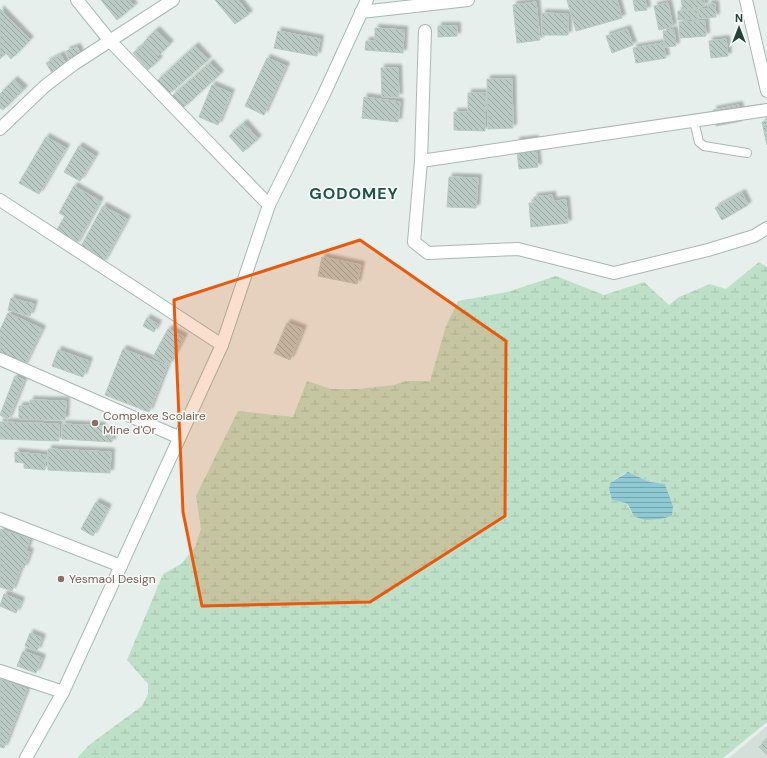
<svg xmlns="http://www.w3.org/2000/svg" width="767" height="758" font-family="'DM Sans',sans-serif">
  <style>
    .built { fill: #d4dfda }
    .wetland { fill: url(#wetland-marsh); fill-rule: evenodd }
    .water { fill: url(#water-rules) }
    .building { fill: url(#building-back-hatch); stroke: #b8c9c2; filter: url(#shadow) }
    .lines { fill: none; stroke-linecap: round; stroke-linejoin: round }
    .lane-casing { stroke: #a8b8b2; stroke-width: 10 }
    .street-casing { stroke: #a8b8b2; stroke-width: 14 }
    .secondary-casing { stroke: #a4bbb3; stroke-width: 14 }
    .lane { stroke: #fff; stroke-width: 8 }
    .street { stroke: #fff; stroke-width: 12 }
    .secondary { stroke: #fff; stroke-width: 12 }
    .marked { fill: #e8590c; fill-opacity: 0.2; stroke: #e8590c; stroke-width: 3; stroke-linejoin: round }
    .education-dot { fill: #8d6e63; stroke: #f7fbf9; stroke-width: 1.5 }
    .labels { text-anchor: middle; stroke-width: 3; stroke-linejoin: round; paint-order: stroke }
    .education-label { font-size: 12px; fill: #785e54; stroke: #f7fbf9; text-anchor: start }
    .district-label { font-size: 16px; font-weight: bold; letter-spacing: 1px; fill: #1f5548; stroke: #f7fbf9 }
  </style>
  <defs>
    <pattern id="wetland-marsh" width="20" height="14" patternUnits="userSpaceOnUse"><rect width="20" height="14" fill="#bfe0c8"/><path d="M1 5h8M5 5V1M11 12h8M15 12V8" fill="none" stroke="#a4c1ad"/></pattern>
    <pattern id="water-rules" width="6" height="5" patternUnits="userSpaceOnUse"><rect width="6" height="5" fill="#8ec9d4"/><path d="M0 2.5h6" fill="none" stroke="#74a5ad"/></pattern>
    <pattern id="building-back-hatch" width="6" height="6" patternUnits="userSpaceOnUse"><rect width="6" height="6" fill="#bbcac4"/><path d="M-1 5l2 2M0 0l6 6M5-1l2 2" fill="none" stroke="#98a6a0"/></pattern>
    <filter id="shadow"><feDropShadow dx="3.5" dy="-3.5" stdDeviation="1" flood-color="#0004"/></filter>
  </defs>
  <rect width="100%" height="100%" fill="#e6efeb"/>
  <path class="built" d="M767,726V758H729Z"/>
  <path class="wetland" d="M759,262L767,267V722L723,758H77L89,745L142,706L148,694V684L127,660L163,574L181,564L195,547L201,529L196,496L238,411L293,417L307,381L331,389H358L394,385L406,381H430L446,326L458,301L507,292L556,276L604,295L644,282L669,305L679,297L710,284L726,289ZM625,473H631L650,482L665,484L673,506L632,513L626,503L612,500L609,489L610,483Z"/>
  <path class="water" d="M628,472L650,482L665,484L673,506L672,515C664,520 642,522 635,516C631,513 630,506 626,503L612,500L609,489L610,483Z"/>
  <g class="building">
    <path d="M101,0H129L134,6L117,20Z"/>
    <path d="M215,0H238L249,14L235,24Z"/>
    <path d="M567,0H617L622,18L576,31Z"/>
    <path d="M633,0H645L647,10L635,11Z"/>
    <path d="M681,0H704L705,6L683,10Z"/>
    <path d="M536,2L540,40L517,43L513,5Z"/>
    <path d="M668,3L673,27L659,30L654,6Z"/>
    <path d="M708,4H715L716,17L699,18L698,9H708Z"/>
    <path d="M0,9L30,40L11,59L6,53L0,59Z"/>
    <path d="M697,10L698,19L678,20V11Z"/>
    <path d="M542,13L568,14V35H542Z"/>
    <path d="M705,21L706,36L680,38L679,22Z"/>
    <path d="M438,26H457V36L438,37Z"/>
    <path d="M375,28L404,30L403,53L365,50L366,41H375Z"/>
    <path d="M627,29L633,45L612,53L606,36Z"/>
    <path d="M156,30L170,44L158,56L144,42Z"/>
    <path d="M674,30L676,46L665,47L663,31Z"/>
    <path d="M278,31L320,39L317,56L274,48Z"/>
    <path d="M726,39L728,56L711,58L709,41Z"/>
    <path d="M663,43L666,58L636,63L633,48Z"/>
    <path d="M144,44L159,60L148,70L133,53Z"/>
    <path d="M195,46L208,60L169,94L157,81Z"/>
    <path d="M77,47L81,56L70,61L66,51Z"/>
    <path d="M61,55L66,64L52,73L46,63Z"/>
    <path d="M267,58L286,66L264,115L245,106Z"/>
    <path d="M210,63L220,74L183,108L172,96Z"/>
    <path d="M381,68H398L399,97H382Z"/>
    <path d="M487,79H512L513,128L488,129Z"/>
    <path d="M14,80L24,89L3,110L0,108V94Z"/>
    <path d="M212,85L231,93L218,125L199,117Z"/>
    <path d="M468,93H486L485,131L454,130V112H468Z"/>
    <path d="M364,97L400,102L398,122L362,118Z"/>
    <path d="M739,105L742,121L716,126L713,110Z"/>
    <path d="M767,121V145L762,122Z"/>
    <path d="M244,123L258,139L243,152L229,136Z"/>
    <path d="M46,137L66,148L39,194L19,183Z"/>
    <path d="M535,139L538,167L519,169L516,141Z"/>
    <path d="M79,146L95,156L80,181L64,172Z"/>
    <path d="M449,177L478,178L476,208L447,207Z"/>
    <path d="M74,186L100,201L76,245L55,233L65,216L59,213Z"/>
    <path d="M742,193L748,205L722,220L715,208Z"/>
    <path d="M552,195L553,201L566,200L568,223L531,227L529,203H534V197Z"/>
    <path d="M103,206L127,219L103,263L79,250Z"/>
    <path d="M322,257L361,265L357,284L318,276Z"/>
    <path d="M11,298L34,304L30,316L8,310Z"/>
    <path d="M8,313L42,329L24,366L0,355V330Z"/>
    <path d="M147,318L158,324L154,332L143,326Z"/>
    <path d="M287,323L303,329L290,360L274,353Z"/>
    <path d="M168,329L184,337L169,365L153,357Z"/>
    <path d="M123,349L167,366L149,412L105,395Z"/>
    <path d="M58,350L89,361L83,377L52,366Z"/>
    <path d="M15,376L24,380L8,420L0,415Z"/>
    <path d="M30,400L66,401L65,420L19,419V406H30Z"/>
    <path d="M0,422L59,424V441L0,439Z"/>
    <path d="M62,424L102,426V431L113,432L112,442L62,439Z"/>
    <path d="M48,449L111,452L110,473L48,470Z"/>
    <path d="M15,452L46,455L45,470L24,468V463L15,462Z"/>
    <path d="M96,502L108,508L93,536L81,529Z"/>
    <path d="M0,529L30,539L26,551L30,552L24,568L21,567L12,591L0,587Z"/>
    <path d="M4,594L21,601L16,613L0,606Z"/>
    <path d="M30,633L42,638L37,651L25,646Z"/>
    <path d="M23,651L42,658L36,673L17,666Z"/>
    <path d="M0,679L27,689L4,748L0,747Z"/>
    <path d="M767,740V755L759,747Z"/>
  </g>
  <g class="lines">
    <g class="lane-casing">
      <path id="lane" d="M694,121L699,142L704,146L747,153"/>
    </g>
    <g class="street-casing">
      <g id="street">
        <path d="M77,0L110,41L269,205"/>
        <path d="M746,0L767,91"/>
        <path d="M361,12L468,0"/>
        <path d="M425,31L421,161L414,242L428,253L518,249L614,273L708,250L754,236L767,228"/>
        <path d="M0,129L45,86L74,64L173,0"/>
        <path d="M421,161L767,110"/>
        <path d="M0,200L222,345"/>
        <path d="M0,359L178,437"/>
        <path d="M0,519L121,566"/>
        <path d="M0,671L63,692"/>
      </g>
    </g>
    <g class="secondary-casing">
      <path id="secondary" d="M26,758L63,692L222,345L269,205L324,94L367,0"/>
    </g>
    <use href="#lane" class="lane"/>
    <use href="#street" class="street"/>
    <use href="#secondary" class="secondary"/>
  </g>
  <path class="marked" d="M360,240L506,341L505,516L370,602L202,606L183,512L174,300Z"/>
  <g class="education-dot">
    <circle cx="95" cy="423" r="4"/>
    <circle cx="61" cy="579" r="4"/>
  </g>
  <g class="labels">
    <g class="education-label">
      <text x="103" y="420">Complexe Scolaire<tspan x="103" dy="14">Mine d'Or</tspan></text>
      <text x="69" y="583">Yesmaol Design</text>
    </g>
    <g class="district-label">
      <text x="354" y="199">GODOMEY</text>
    </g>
  </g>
  <g transform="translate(739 28)" stroke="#f7fbf9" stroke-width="3" paint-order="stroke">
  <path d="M0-3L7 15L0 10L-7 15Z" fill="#24423a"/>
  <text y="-6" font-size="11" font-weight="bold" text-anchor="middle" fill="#24423a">N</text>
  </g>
</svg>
